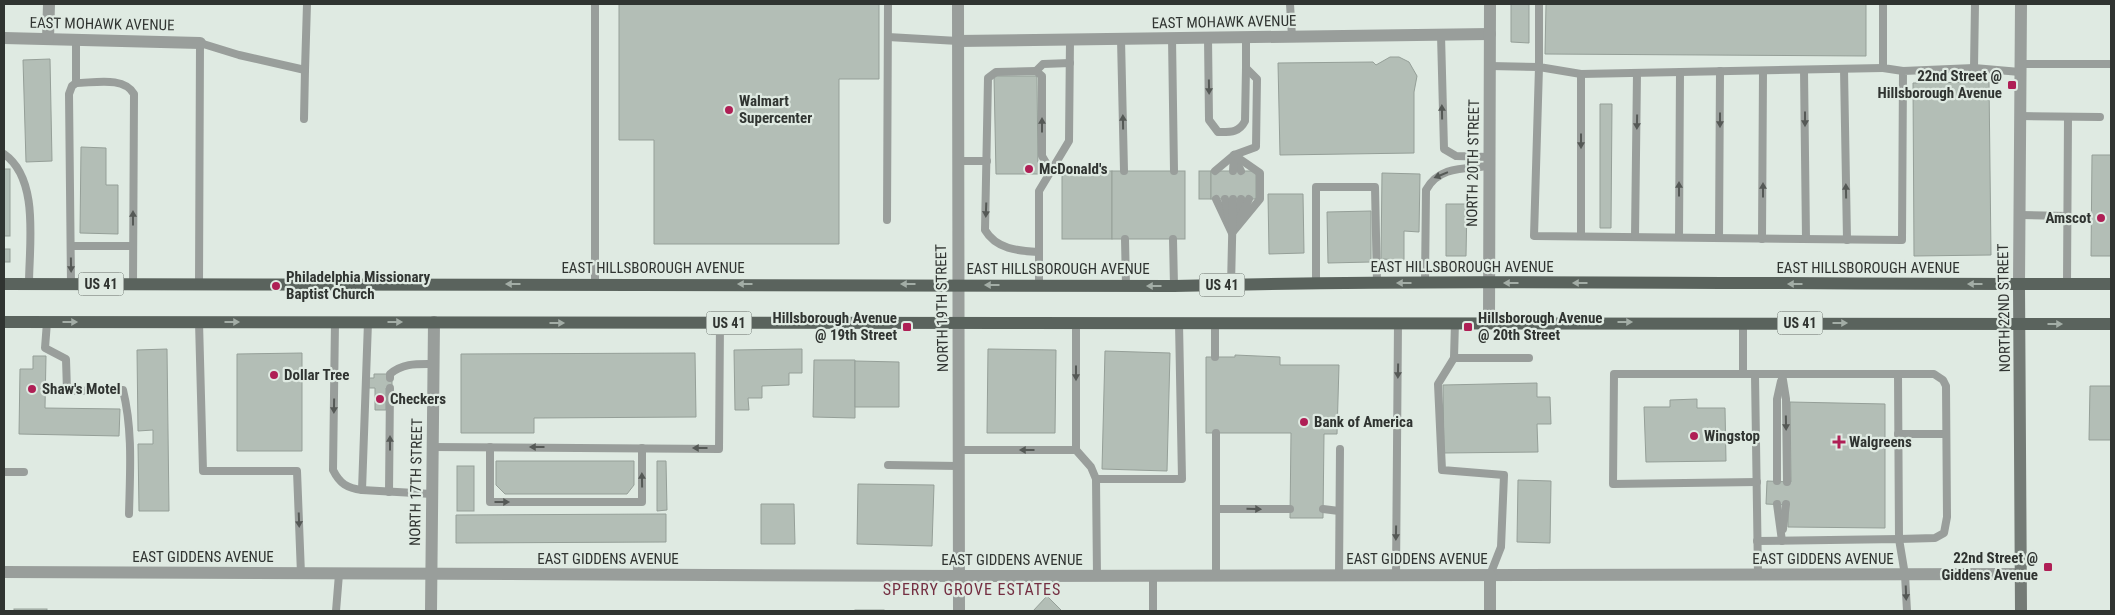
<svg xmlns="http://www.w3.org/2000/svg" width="2115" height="615" font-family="'Roboto Condensed',sans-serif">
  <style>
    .building { fill: #b3beb6; stroke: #959f98 }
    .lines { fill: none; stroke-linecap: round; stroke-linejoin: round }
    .service { stroke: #999e9b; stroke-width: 8 }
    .minor { stroke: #999e9b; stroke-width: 12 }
    .tertiary { stroke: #999e9b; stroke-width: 12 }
    .secondary { stroke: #747b76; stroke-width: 12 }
    .primary { stroke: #5a635d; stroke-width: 12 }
    .oneway { fill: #555956 }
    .oneway2 { fill: #a3ada6 }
    .poi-dot { fill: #af1f55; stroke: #dfeae2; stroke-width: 2 }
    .labels { text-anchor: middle; stroke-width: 4.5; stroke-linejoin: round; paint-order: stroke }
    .shield { fill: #dfeae2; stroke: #646b66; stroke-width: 1 }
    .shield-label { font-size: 14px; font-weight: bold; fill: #303431 }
    .street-label { font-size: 15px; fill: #303431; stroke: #dfeae2 }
    .poi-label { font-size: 15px; font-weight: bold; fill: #303431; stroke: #dfeae2; text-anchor: start }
    .neighbourhood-label { font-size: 16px; letter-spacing: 1px; fill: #742f42; stroke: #dfeae2 }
  </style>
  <rect width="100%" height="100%" fill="#dfeae2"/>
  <g class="building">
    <path d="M619,4H879V79H839V244H654V140H619Z"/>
    <path d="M1511,4H1529V43L1511,42Z"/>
    <path d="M1546,4H1866V56L1545,54Z"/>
    <path d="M1390,57H1399L1409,62L1417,76L1414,92V153L1280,155L1278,63L1373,62L1376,65Z"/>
    <path d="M50,59L52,161L26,162L23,60Z"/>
    <path d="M994,76H1037L1038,174H996Z"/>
    <path d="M1989,82L1991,255L1914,256L1913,83Z"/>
    <path d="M1600,104H1612L1611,228H1600Z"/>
    <path d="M81,147L106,148V185H118V234L80,233Z"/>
    <path d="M2092,155H2111V256H2091Z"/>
    <rect x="4" y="169" width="6" height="67"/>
    <rect x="1062" y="171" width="50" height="68"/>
    <rect x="1112" y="171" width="73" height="68"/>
    <rect x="1199" y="171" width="12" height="28"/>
    <rect x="1211" y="171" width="45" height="28"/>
    <path d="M1382,173L1420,174L1419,232L1404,231V260L1381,259Z"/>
    <path d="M1268,194H1303L1304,253L1269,254Z"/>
    <path d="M1446,204H1467L1466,256H1446Z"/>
    <path d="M1371,211V262L1328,263L1327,212Z"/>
    <rect x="4" y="249" width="6" height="13"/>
    <path d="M167,349L169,511H139L138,444H153V430L138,431L137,350Z"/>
    <path d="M802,349V373H789V385L762,386V398H748L749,410H735L734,350Z"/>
    <path d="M988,349L1056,350L1055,433H987Z"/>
    <path d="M1105,351L1170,353L1167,471L1102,469Z"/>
    <path d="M302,353V451H237V354Z"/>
    <path d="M695,353L696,417L534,418V433H461V354Z"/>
    <path d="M1235,355L1280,357V365H1339L1337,434H1324L1323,518H1290L1291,433H1206V357H1235Z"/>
    <path d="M33,356H46L45,408L120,409L119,436L19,434L20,369H33Z"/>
    <path d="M814,360H855V418L813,417Z"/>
    <path d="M855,361L899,362V407H855Z"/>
    <path d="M374,374H387L392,378V388H386V410H375V388H369V378H374Z"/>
    <path d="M1537,383V397H1550L1551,424H1537L1538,452L1444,453L1443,385Z"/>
    <path d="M2090,386H2111V440H2089Z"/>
    <path d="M1697,399V408H1725L1726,461L1646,462L1644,407H1670V400Z"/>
    <path d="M1790,402L1885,404V528L1788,527V505L1766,504L1767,481L1791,482Z"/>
    <path d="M496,461H634V485L627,494H505L496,485Z"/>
    <path d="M657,461H666L667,510L657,511Z"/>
    <rect x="457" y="466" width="17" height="45"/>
    <path d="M1518,480L1551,481L1550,543L1517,542Z"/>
    <path d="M858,484L934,485L932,546L857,544Z"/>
    <path d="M761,504H794L795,544H761Z"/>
    <path d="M666,514V542L456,543V515Z"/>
    <path d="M1047,596L1062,611H1033Z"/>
    <rect x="14" y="609" width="33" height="2"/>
    <rect x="855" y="610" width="29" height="1"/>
  </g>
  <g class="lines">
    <g class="service">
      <path d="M1290,4L1292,37"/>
      <path d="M1539,4V67L1581,74L1883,68"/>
      <path d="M1883,4V68L1903,71"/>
      <path d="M1441,35L1444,149L1456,156L1489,157"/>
      <path d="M888,37L958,41"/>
      <path d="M1172,38L1174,171"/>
      <path d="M1208,38L1209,120L1218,132C1230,132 1239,133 1245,121L1246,68"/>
      <path d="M1121,39L1124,171"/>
      <path d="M2020,64H2111"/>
      <path d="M1490,66L1539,67L1534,236L1902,240L1903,71L1974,68L2020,72"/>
      <path d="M1974,68L1975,4"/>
      <path d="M1844,69L1847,240"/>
      <path d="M1804,70L1806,239"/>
      <path d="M1036,71L1043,64L1070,63"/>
      <path d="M76,83V40"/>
      <path d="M2020,116L2100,117"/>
      <path d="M304,119L305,70"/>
      <path d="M4,154C40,179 29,245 29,284"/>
      <path d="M1234,157L1241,171"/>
      <path d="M957,161H987"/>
      <path d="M1215,171L1234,155"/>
      <path d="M1233,171L1234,155L1256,147L1257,79L1246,68V38"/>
      <path d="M1216,199L1231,231"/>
      <path d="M1225,199L1229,219"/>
      <path d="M2020,215L2067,216"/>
      <path d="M1236,219L1241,199"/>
      <path d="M887,220L888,4"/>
      <path d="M1239,220L1249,199"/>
      <path d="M1232,233L1260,199V173L1234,155"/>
      <path d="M1581,236V74"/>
      <path d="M1635,237L1637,73"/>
      <path d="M1679,237L1680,72"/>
      <path d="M1719,238L1720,71"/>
      <path d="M1125,239L1126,286"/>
      <path d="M1173,239L1174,286"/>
      <path d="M1762,239L1763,71"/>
      <path d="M71,246H133"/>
      <path d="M1038,252C1018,251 996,249 985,230L988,78L996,72L1036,71L1042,76V156L1051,171"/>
      <path d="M1425,283L1426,190C1439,166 1464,169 1489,166"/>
      <path d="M71,284L69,94L72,86L76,83C94,83 124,76 134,94L133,284"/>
      <path d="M199,284L200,43L239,55L305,70L307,4"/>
      <path d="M595,284V4"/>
      <path d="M1316,284V187H1375L1377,283"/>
      <path d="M2067,284L2068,117"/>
      <path d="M1039,285V191L1069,141L1070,40"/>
      <path d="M1231,285L1233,199"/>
      <path d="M47,322L45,348L66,359L67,391L123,390C133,431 130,472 129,514"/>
      <path d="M199,322L203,471H297L301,574"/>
      <path d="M335,322L333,470C340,484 347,488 362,490L432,494"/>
      <path d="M1455,322L1454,358L1438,384L1442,470L1504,475L1501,547L1490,575"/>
      <path d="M1215,323V357"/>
      <path d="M1076,324V450L1091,467L1096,479H1182L1179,323"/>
      <path d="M1454,358H1529"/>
      <path d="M1743,374V323"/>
      <path d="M1782,374L1786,399L1787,482"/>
      <path d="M1755,375L1758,575"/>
      <path d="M390,378V374C403,363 417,364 433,364"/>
      <path d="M1216,433V576"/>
      <path d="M1898,434H1946"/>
      <path d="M432,447L719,449L720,323"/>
      <path d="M490,447V502H642V448"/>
      <path d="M959,450H1076"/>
      <path d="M888,465L959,466"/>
      <path d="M4,472H24"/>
      <path d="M1096,479L1097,576"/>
      <path d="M1777,481V399L1781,381"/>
      <path d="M1757,482L1613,484L1614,374H1934L1943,380L1946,386L1947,517L1944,533L1935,538L1899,539L1898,374"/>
      <path d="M362,490L368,322"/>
      <path d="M389,492L390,388"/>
      <path d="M1777,504L1782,541"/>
      <path d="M1217,509H1290"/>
      <path d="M1323,509L1339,511"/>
      <path d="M1783,529L1786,504"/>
      <path d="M1757,541L1899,539L1905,575L1907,611"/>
      <path d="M1396,575L1398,322"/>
      <path d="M1153,576V611"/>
      <path d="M1339,576L1340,449"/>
      <path d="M336,611L339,574"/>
    </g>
    <g class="minor">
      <path d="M958,4L959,611"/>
      <path d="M4,38L200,43"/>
      <path d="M48,39L49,4"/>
      <path d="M958,41L1490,34"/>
      <path d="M1489,322L1490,4"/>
      <path d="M4,572L959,576L2021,574"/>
      <path d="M1490,575V611"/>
      <path d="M431,611L434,322"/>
    </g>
    <path class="tertiary" d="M2019,284L2021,4"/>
    <path class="secondary" d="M2019,284L2021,611"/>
    <g class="primary">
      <path d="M4,284L1174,286C1486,278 1799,285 2111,284"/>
      <path d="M4,322L2111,324"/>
    </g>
  </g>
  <defs><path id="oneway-solid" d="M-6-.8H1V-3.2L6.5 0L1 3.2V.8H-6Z" transform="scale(1.25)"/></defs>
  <g class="oneway">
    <use href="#oneway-solid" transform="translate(1209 87) rotate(89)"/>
    <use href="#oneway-solid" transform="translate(1442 112) rotate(-91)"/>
    <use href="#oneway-solid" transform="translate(1805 119) rotate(90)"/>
    <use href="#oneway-solid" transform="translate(1720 120) rotate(90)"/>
    <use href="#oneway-solid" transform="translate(1123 122) rotate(-91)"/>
    <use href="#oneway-solid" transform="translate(1637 122) rotate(91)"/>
    <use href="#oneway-solid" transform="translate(1042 125) rotate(-90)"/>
    <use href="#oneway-solid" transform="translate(1581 141) rotate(90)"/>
    <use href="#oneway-solid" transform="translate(1441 175) rotate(158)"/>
    <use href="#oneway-solid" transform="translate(1679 189) rotate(-90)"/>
    <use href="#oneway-solid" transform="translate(1763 190) rotate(-90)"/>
    <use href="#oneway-solid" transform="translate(1846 191) rotate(-91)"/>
    <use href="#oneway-solid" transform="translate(986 210) rotate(92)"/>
    <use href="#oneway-solid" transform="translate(133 218) rotate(-90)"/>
    <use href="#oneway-solid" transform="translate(71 265) rotate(89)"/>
    <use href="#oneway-solid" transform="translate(1398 371) rotate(91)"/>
    <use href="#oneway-solid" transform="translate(1076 373) rotate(90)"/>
    <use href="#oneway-solid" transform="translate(334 406) rotate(91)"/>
    <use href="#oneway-solid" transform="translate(1786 423) rotate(89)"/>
    <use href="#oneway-solid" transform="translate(390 443) rotate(-90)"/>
    <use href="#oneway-solid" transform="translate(537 447) rotate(-180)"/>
    <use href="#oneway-solid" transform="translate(700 448) rotate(-180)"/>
    <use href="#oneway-solid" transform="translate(1027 450) rotate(-180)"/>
    <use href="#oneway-solid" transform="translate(642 480) rotate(-91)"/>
    <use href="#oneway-solid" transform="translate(502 502)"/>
    <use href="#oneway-solid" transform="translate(1254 509) rotate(1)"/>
    <use href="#oneway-solid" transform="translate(299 520) rotate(88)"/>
    <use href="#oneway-solid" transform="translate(1396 533) rotate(91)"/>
    <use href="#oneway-solid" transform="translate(1906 593) rotate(88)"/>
  </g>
  <g class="oneway2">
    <use href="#oneway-solid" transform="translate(1404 283) rotate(180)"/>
    <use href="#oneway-solid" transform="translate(1511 283) rotate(-180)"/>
    <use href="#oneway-solid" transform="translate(1580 283) rotate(-180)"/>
    <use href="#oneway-solid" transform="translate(513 284) rotate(180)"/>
    <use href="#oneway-solid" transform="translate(745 284) rotate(-180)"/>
    <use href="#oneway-solid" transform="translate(908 284) rotate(-180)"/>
    <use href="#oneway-solid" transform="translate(1795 284) rotate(-180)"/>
    <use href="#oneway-solid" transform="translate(1975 284) rotate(-180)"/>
    <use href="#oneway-solid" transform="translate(992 285) rotate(-180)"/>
    <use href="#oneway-solid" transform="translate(1154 286) rotate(-180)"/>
    <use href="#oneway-solid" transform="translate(70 322)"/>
    <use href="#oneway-solid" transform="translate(232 322)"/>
    <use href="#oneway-solid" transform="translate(395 322)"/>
    <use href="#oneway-solid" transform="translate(1625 322)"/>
    <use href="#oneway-solid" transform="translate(557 323)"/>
    <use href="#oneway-solid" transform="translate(1840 323)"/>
    <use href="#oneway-solid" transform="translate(2055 324)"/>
  </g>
  <g class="poi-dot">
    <rect x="2007" y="80" width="10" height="10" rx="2.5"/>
    <circle cx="729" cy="110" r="5"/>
    <circle cx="1029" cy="169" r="5"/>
    <circle cx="2101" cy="218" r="5"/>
    <circle cx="276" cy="286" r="5"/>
    <rect x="902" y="322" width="10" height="10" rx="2.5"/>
    <rect x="1463" y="322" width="10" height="10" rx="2.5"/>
    <circle cx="274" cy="375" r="5"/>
    <circle cx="32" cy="389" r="5"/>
    <circle cx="380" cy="399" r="5"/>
    <circle cx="1304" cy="422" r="5"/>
    <circle cx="1694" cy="436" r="5"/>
    <path d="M1836.5 434.5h5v5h5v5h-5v5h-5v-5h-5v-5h5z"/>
    <rect x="2043" y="562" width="10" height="10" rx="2.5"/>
  </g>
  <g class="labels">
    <g class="shield">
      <rect x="78.5" y="272.5" width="45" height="23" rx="4"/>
      <rect x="1199.5" y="273.5" width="45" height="23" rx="4"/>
      <rect x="706.5" y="311.5" width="45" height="23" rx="4"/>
      <rect x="1777.5" y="311.5" width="45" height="23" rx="4"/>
    </g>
    <g class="shield-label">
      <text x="101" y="289">US 41</text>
      <text x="1222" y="290">US 41</text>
      <text x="729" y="328">US 41</text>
      <text x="1800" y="328">US 41</text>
    </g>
    <g class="street-label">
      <text transform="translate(1224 22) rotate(-1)" y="5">EAST MOHAWK AVENUE</text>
      <text transform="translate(102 24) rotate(1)" y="5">EAST MOHAWK AVENUE</text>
      <text transform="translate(1473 163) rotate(-89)" y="5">NORTH 20TH STREET</text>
      <text x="1462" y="272">EAST HILLSBOROUGH AVENUE</text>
      <text x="653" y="273">EAST HILLSBOROUGH AVENUE</text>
      <text x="1868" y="273">EAST HILLSBOROUGH AVENUE</text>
      <text x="1058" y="274">EAST HILLSBOROUGH AVENUE</text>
      <text transform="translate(942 308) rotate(-91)" y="5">NORTH 19TH STREET</text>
      <text transform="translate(2004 308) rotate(-91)" y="5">NORTH 22ND STREET</text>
      <text transform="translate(416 482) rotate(-89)" y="5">NORTH 17TH STREET</text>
      <text x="203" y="562">EAST GIDDENS AVENUE</text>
      <text x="608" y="564">EAST GIDDENS AVENUE</text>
      <text x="1417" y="564">EAST GIDDENS AVENUE</text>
      <text x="1823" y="564">EAST GIDDENS AVENUE</text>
      <text x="1012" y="565">EAST GIDDENS AVENUE</text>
    </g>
    <g class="poi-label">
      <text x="2002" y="81" text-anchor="end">22nd Street @<tspan x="2002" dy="17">Hillsborough Avenue</tspan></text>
      <text x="739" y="106">Walmart<tspan x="739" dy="17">Supercenter</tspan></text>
      <text x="1039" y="174">McDonald's</text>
      <text x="2091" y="223" text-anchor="end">Amscot</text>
      <text x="286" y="282">Philadelphia Missionary<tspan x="286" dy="17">Baptist Church</tspan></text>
      <text x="897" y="323" text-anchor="end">Hillsborough Avenue<tspan x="897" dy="17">@ 19th Street</tspan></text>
      <text x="1478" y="323">Hillsborough Avenue<tspan x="1478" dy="17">@ 20th Street</tspan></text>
      <text x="284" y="380">Dollar Tree</text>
      <text x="42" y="394">Shaw's Motel</text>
      <text x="390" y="404">Checkers</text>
      <text x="1314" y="427">Bank of America</text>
      <text x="1704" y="441">Wingstop</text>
      <text x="1849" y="447">Walgreens</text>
      <text x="2038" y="563" text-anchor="end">22nd Street @<tspan x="2038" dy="17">Giddens Avenue</tspan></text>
    </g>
    <g class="neighbourhood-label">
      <text x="972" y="595">SPERRY GROVE ESTATES</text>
    </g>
  </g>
  <rect width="2115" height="615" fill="none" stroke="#303431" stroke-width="10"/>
</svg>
